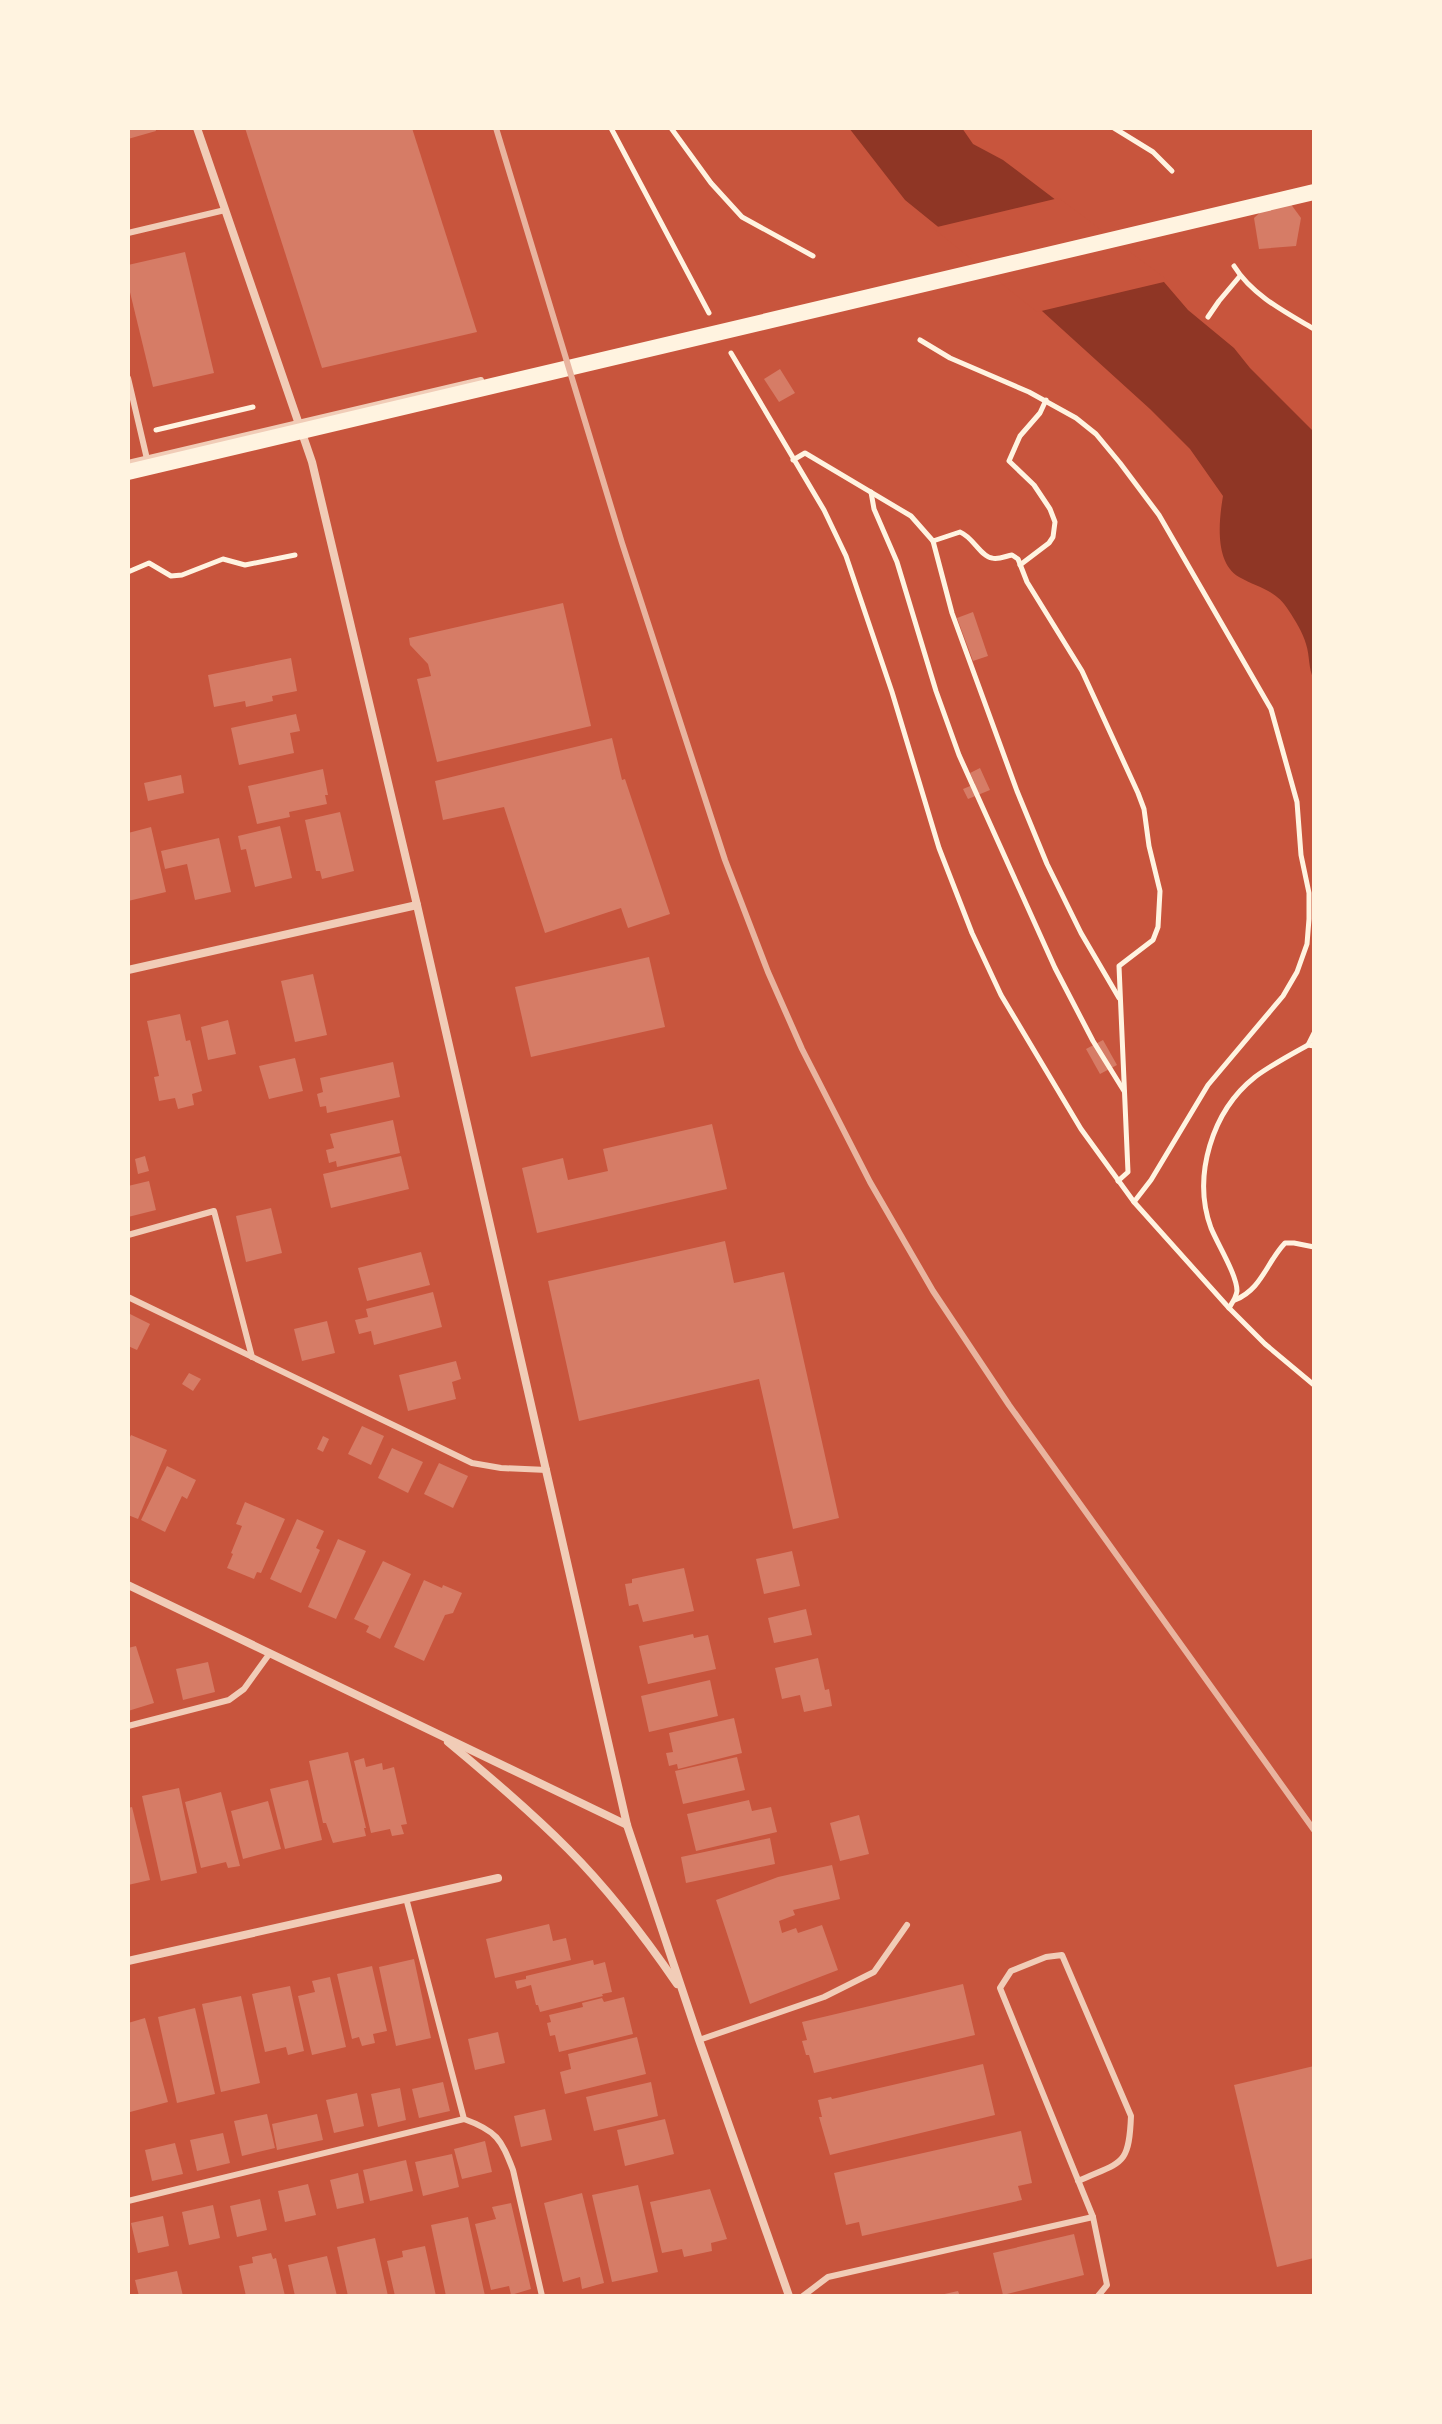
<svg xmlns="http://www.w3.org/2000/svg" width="1442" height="2424" font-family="Poppins,sans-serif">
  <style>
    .water { fill: #8f3625 }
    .pier { fill: #c8553d }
    .building { fill: #d67c66 }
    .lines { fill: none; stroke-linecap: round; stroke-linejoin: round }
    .path { stroke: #fff3e0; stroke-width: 5 }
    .service { stroke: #f1ccb7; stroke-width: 6 }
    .minor { stroke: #f1ccb7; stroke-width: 8 }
    .secondary { stroke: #fff3e0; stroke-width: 16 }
    .rail { stroke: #e9b49f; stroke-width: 6 }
  </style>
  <rect width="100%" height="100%" fill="#c8553d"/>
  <path class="water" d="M849,128H962L973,144L1003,160L1164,282L1188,310L1234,348L1250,368L1314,432V680C1308,668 1310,656 1306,644C1303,633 1295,620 1289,611C1276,589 1258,588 1239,577C1214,562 1219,520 1223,496L1190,449L1150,409L1042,311L905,200Z"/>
  <path class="pier" d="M1059,198L1166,279L1168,281L1037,312L933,228Z"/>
  <g class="building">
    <path d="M128,128H155L156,131L128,139Z"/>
    <path d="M245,128H412L477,332L322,368Z"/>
    <path d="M1282,192L1301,218L1296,246L1259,249L1254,218Z"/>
    <path d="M185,252L214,373L153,387L128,284V265Z"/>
    <path d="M780,369L795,393L779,402L764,379Z"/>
    <path d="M563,603L591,726L437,762L417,679L431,676L428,664L410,645L409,638Z"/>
    <path d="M973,612L988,656L973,661L957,618Z"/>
    <path d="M291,658L297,691L272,696L273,701L246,707L245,701L214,707L208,675Z"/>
    <path d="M296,714L300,731L290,733L294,753L239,765L231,728Z"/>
    <path d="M612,738L622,780L625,779L670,914L628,928L621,908L545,933L504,807L443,820L435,781Z"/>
    <path d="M980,768L990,790L968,799L963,789L975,784L970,773Z"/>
    <path d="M323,769L328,795H325L327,804L289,812L290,817L257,824L248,786Z"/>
    <path d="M181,775L184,793L148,801L144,783Z"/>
    <path d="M340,812L354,871L322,879L320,871H316L305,820Z"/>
    <path d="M280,826L292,878L255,887L246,849L241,850L238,836Z"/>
    <path d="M151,827L166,892L128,901V833Z"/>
    <path d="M219,838L231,892L195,900L187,864L165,869L161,851Z"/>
    <path d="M649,957L665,1027L531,1057L515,987Z"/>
    <path d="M313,974L327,1035L295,1042L281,981Z"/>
    <path d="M180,1014L186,1041L190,1040L202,1091L192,1094L194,1105L178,1109L175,1098L159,1101L154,1077L159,1076L147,1021Z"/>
    <path d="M228,1020L236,1054L208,1060L201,1027Z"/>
    <path d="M1103,1040L1117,1065L1100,1074L1086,1049Z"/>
    <path d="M295,1058L303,1091L269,1099L259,1066Z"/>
    <path d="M393,1062L400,1097L327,1113L326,1106L320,1107L317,1094L323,1092L320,1078Z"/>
    <path d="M393,1120L400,1153L337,1167L336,1161L329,1163L326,1150L334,1148L330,1134Z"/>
    <path d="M712,1124L727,1189L537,1233L522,1168L563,1158L568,1180L608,1171L603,1149Z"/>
    <path d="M145,1156L149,1171L138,1174L135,1159Z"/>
    <path d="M401,1156L409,1189L331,1208L323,1174Z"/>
    <path d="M149,1181L156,1210L128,1217V1186Z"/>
    <path d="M271,1208L282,1253L246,1262L236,1216Z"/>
    <path d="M725,1241L734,1283L784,1272L839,1518L793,1529L759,1379L579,1421L548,1281Z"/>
    <path d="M421,1252L430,1285L367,1301L358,1268Z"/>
    <path d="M433,1292L442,1327L374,1345L371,1331L359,1334L355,1320L368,1317L366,1309Z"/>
    <path d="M128,1313L150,1324L137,1350L128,1346Z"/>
    <path d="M327,1321L335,1353L302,1361L294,1329Z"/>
    <path d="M456,1361L461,1379L452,1382L456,1399L408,1411L399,1375Z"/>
    <path d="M189,1373L201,1379L193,1391L182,1384Z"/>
    <path d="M362,1426L384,1436L371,1465L348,1454Z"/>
    <path d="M131,1435L167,1450L138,1519L128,1515V1441Z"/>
    <path d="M323,1436L329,1439L323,1452L317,1449Z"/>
    <path d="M392,1448L423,1462L408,1493L378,1478Z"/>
    <path d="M439,1463L468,1476L453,1508L424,1494Z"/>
    <path d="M167,1466L196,1480L187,1499L182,1496L165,1532L141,1520Z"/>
    <path d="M245,1502L285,1519L261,1573L257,1572L254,1579L227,1568L233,1554L231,1553L242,1526L236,1524Z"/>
    <path d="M297,1519L324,1531L316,1548L320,1550L301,1593L270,1579Z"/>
    <path d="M338,1539L366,1551L336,1619L308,1607Z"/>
    <path d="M792,1551L800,1586L764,1594L756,1559Z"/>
    <path d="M383,1561L411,1574L380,1639L366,1632L369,1626L354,1619Z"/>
    <path d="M684,1568L694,1611L643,1622L638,1604L629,1606L625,1584L632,1583V1579Z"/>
    <path d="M424,1580L442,1588L443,1585L462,1593L453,1613L445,1615L424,1661L394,1647Z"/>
    <path d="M806,1609L812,1635L774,1643L768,1618Z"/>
    <path d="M693,1634L694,1638L708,1635L716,1669L648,1684L639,1646Z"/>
    <path d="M136,1646L154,1703L128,1711V1648Z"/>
    <path d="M818,1658L825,1690L829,1689L832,1706L804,1712L800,1695L782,1699L775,1668Z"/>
    <path d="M208,1662L215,1692L183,1700L176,1669Z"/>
    <path d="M710,1680L718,1716L649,1732L641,1696Z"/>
    <path d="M734,1718L742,1753L678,1769L677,1764L669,1766L666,1753L673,1752L669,1733Z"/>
    <path d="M348,1752L366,1828H364L366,1836L333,1843L326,1823H323L309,1761Z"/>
    <path d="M737,1757L745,1790L683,1804L675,1771Z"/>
    <path d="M364,1758L366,1767L382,1763L383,1770L394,1767L407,1824L401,1825L404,1834L392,1836L390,1829L371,1833L354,1761Z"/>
    <path d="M308,1780L322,1840L285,1849L270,1789Z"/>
    <path d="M179,1788L197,1873L161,1881L142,1796Z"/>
    <path d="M221,1792L240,1866L228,1868L226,1862L201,1868L185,1802Z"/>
    <path d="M749,1800L752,1811L771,1807L777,1832L696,1851L687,1814Z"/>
    <path d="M268,1801L281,1849L243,1859L231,1811Z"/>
    <path d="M132,1807L150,1880L128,1885V1808Z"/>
    <path d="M859,1815L869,1854L840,1861L830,1823Z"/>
    <path d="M770,1838L775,1864L686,1883L681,1857Z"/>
    <path d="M832,1865L840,1899L793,1910L795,1915L779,1921L782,1933L796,1928L798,1933L822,1925L838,1970L750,2004L716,1900L778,1877Z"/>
    <path d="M549,1924L553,1941L566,1938L571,1960L495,1978L486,1939Z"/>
    <path d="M414,1959L431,2038L396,2046L379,1967Z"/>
    <path d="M593,1960L594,1965L605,1962L612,1992L602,1994L603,1996L540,2012L538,2005H536L531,1985L517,1989L515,1981L526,1979V1976Z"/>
    <path d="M372,1966L387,2031L373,2034L375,2043L362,2046L359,2037L352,2039L337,1974Z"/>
    <path d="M330,1977L346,2047L312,2055L298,1996L315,1992L312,1981Z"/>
    <path d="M963,1984L975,2035L814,2073L809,2055H806L802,2041L807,2040L802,2022Z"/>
    <path d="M290,1986L304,2051L288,2055L286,2047L265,2052L252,1994Z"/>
    <path d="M241,1996L260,2083L221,2092L202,2004Z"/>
    <path d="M624,1997L633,2034L559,2052L555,2035L550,2036L547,2023L551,2022L549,2015L583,2007L582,2003L602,1998L604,2002Z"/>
    <path d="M195,2008L215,2094L177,2103L158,2017Z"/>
    <path d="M145,2018L168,2102L130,2112L128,2105V2023Z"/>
    <path d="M498,2032L505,2063L475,2070L468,2039Z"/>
    <path d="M637,2037L646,2074L565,2094L560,2072L571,2069L568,2054Z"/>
    <path d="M983,2064L995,2115L830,2155L819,2117H822L818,2100L831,2097L832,2099Z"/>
    <path d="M1314,2066V2258L1277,2267L1234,2085Z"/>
    <path d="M443,2082L450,2111L419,2118L412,2089Z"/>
    <path d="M651,2082L658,2116L594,2131L586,2097Z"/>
    <path d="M400,2088L406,2120L378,2127L371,2094Z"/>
    <path d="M357,2093L364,2126L334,2133L326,2100Z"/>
    <path d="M545,2109L552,2140L521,2147L514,2116Z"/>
    <path d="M267,2114L275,2148L242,2156L234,2121Z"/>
    <path d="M317,2114L323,2140L277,2150L272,2124Z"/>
    <path d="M665,2119L674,2154L625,2166L617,2130Z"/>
    <path d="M1021,2131L1032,2183L1018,2186L1022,2200L862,2236L859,2222L846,2225L834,2173Z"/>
    <path d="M223,2133L230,2163L197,2171L190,2140Z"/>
    <path d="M485,2141L492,2172L462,2179L454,2149Z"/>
    <path d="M175,2143L183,2174L152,2181L145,2150Z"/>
    <path d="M452,2154L459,2187L423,2196L415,2162Z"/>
    <path d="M406,2160L413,2191L370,2201L363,2170Z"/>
    <path d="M358,2173L364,2203L337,2209L330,2180Z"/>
    <path d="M308,2184L316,2215L285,2222L278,2191Z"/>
    <path d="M638,2185L658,2272L612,2282L592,2195Z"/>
    <path d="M710,2189L727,2239L711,2243L712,2251L684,2257L682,2249L662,2253L650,2202Z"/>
    <path d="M582,2193L604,2283L582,2289L580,2277L563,2282L544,2203Z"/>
    <path d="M260,2199L267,2230L237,2237L230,2206Z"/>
    <path d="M511,2203L531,2289L511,2295L509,2286L491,2290L475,2224L496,2219L492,2207Z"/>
    <path d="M213,2205L220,2238L189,2245L182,2212Z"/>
    <path d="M163,2216L169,2246L138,2253L131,2223Z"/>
    <path d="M468,2217L485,2296H446L431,2225Z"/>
    <path d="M1074,2234L1084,2275L1003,2295L993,2253Z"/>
    <path d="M375,2238L388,2296H348L337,2247Z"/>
    <path d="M425,2246L436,2296H395L387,2261L403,2257L402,2251Z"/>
    <path d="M271,2253L273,2259L276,2258L285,2296H246L239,2266L253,2263L252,2257Z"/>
    <path d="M327,2256L337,2296H295L288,2265Z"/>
    <path d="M177,2271L183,2296H139L135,2280Z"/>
    <path d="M958,2291L960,2296H940V2295Z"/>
  </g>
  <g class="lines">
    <g class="path">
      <path d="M611,128L709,313"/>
      <path d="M671,128L711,183L742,217L813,256"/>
      <path d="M1114,128L1153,152L1172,171"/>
      <path d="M1234,266C1252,295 1285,312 1314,329"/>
      <path d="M1208,317L1219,301L1240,276"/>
      <path d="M920,340L950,358L1029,392L1076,418L1096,434L1120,463L1159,515L1271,709L1297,802L1301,855L1309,893V919L1307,944L1297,972L1283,996L1208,1085L1151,1180L1134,1202"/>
      <path d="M731,353L824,510L846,556L892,692L939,848L972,933L1001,995L1081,1129L1134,1202L1229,1308L1265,1344L1314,1385"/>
      <path d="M156,430L253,407"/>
      <path d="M793,460L805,453L911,516L933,541L960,532C973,537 981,557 992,558C998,560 1006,556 1012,555L1018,559L1027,582L1082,671L1138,793L1144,809L1149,846L1160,891L1158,927L1153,940L1119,966L1128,1172L1118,1181"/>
      <path d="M871,492L874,509L897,562L936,691L959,755L1055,968L1093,1041L1124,1091"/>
      <path d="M933,541L952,613L1017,791L1047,864L1081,933L1119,998"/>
      <path d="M1020,565L1049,543L1053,537L1055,522L1050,509L1034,485L1009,461L1020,436L1040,413L1046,400"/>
      <path d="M128,572L149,563L171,576L182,575L223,559L245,565L295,555"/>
      <path d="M1308,1045L1314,1033"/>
      <path d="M1235,1300C1262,1289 1266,1263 1285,1243H1294L1314,1247"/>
      <path d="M1229,1308C1232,1303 1236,1298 1237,1291C1237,1275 1218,1245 1211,1228C1192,1176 1212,1111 1255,1077C1271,1065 1290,1055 1308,1045L1314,1046"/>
    </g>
    <g class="service">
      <path d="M128,233L225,210"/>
      <path d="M128,378L147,459"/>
      <path d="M128,463L481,380"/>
      <path d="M128,1235L214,1211L252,1357"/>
      <path d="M128,1297L472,1463L501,1468L547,1470"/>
      <path d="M128,1726L229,1700L244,1689L270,1653"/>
      <path d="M406,1898L464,2119C497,2131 501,2139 513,2170L542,2296"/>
      <path d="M699,2040L824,1997L874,1972L907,1925"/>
      <path d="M1078,2181C1122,2161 1129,2167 1131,2116L1062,1955L1046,1957L1011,1971L1000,1988L1093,2217L1107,2285L1098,2296"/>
      <path d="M128,2201L464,2119"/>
      <path d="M803,2296L828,2277L1093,2217"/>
    </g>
    <g class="minor">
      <path d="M197,128L312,462L417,905L627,1825L699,2040L789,2296"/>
      <path d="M128,970L417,905"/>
      <path d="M128,1585L627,1825"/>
      <path d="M448,1742C489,1776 530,1811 568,1849C609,1890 644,1936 677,1984"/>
      <path d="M128,1961L498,1878"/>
    </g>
    <path class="secondary" d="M128,472L1314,192"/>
    <path class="rail" d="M496,128L622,543L725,860L768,972L802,1049L870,1182L933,1291L1009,1405L1314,1830"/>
  </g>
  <rect width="1442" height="2424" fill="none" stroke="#fff3e0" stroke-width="260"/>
</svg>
